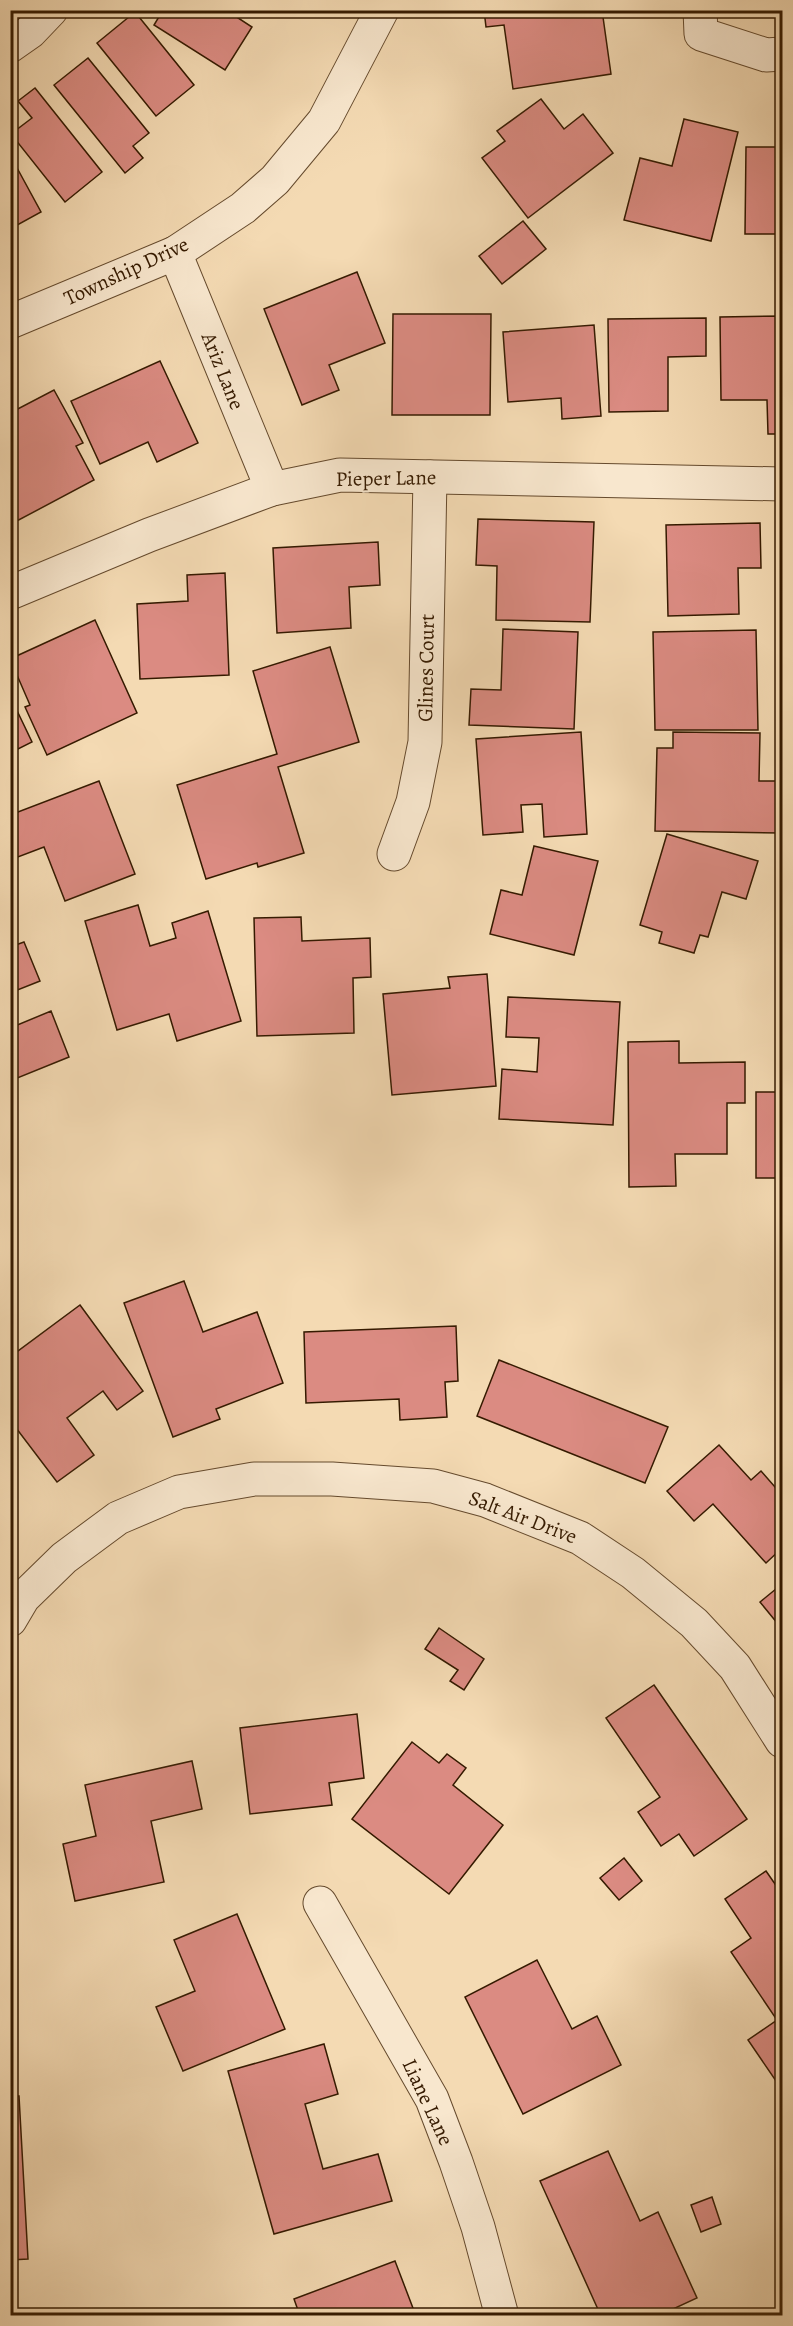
<svg xmlns="http://www.w3.org/2000/svg" width="793" height="2326" font-family="Alegreya,serif">
  <style>
    .building { fill: #db8b82; stroke: #351a00; stroke-width: 1.5 }
    .lines { fill: none; stroke-linecap: round; stroke-linejoin: round }
    .minor-casing { stroke: #654a2d; stroke-width: 35 }
    .minor { stroke: #f8e7ce; stroke-width: 33 }
    .labels { text-anchor: middle; stroke-width: 4.5; stroke-linejoin: round; paint-order: stroke }
    .street-label { font-size: 21px; fill: #351a00; stroke: #f8e7ce }
  </style>
  <rect width="100%" height="100%" fill="#f4dab3"/>
  <filter id="stains"><feTurbulence type="fractalNoise" baseFrequency=".00333" numOctaves="4"/><feColorMatrix values="0 0 0 0 .2 0 0 0 0 .09 0 0 0 0 .02 0 0 0 .5 -.17"/></filter>
  <radialGradient id="worn" r=".72"><stop offset=".6" stop-color="#630" stop-opacity="0"/><stop offset="1" stop-color="#630" stop-opacity=".3"/></radialGradient>
  <g class="building">
    <path d="M163,10H226L252,27L225,70L154,25Z"/>
    <path d="M484,10H602L611,74L513,89L504,25L486,27Z"/>
    <path d="M135,12L194,85L156,116L97,43Z"/>
    <path d="M88,58L149,133L133,146L143,158L125,173L54,85Z"/>
    <path d="M35,88L102,172L65,202L11,134L32,118L18,101Z"/>
    <path d="M541,99L564,129L583,114L613,153L528,218L482,158L505,141L497,131Z"/>
    <path d="M684,119L738,132L711,241L624,220L640,158L672,166Z"/>
    <path d="M746,147H782V234H745Z"/>
    <path d="M10,155L41,212L10,229Z"/>
    <path d="M523,221L546,249L502,284L479,256Z"/>
    <path d="M357,272L385,343L329,365L339,390L302,405L264,309Z"/>
    <path d="M393,314H491L490,415H392Z"/>
    <path d="M782,316V434H768L767,400H721L720,317Z"/>
    <path d="M706,318V356L668,357V411L609,412L608,319Z"/>
    <path d="M594,325L601,416L562,419L561,398L508,402L503,332Z"/>
    <path d="M160,361L198,443L157,462L148,442L100,464L71,401Z"/>
    <path d="M54,390L83,443L76,446L94,480L13,523L10,518V413Z"/>
    <path d="M478,519L594,522L590,622L496,620L497,566L476,565Z"/>
    <path d="M760,523L761,568H738L739,614L668,616L666,525Z"/>
    <path d="M378,542L380,585L349,587L351,628L277,633L273,548Z"/>
    <path d="M225,573L229,675L140,679L137,604L188,601L187,575Z"/>
    <path d="M95,620L137,713L47,755L25,707L30,705L10,659Z"/>
    <path d="M503,629L578,632L574,729L469,725L471,689L501,690Z"/>
    <path d="M756,630L758,730H655L653,632Z"/>
    <path d="M330,647L359,742L278,767L304,853L258,867L257,863L206,879L177,785L277,754L253,671Z"/>
    <path d="M10,696L32,742L10,753Z"/>
    <path d="M581,732L587,834L544,837L542,804L521,805L523,832L483,835L476,739Z"/>
    <path d="M673,732L760,733L759,781H781L780,833L655,831L657,748H673Z"/>
    <path d="M99,781L135,874L65,901L44,847L10,860V815Z"/>
    <path d="M667,834L758,861L746,899L722,892L708,937L700,935L694,953L659,943L662,932L640,925Z"/>
    <path d="M534,846L598,861L574,955L490,934L501,890L522,895Z"/>
    <path d="M138,905L150,946L176,938L172,923L208,911L241,1021L177,1041L169,1014L117,1030L85,921Z"/>
    <path d="M301,917L302,941L370,938L371,977L353,978L354,1033L257,1036L254,918Z"/>
    <path d="M24,942L40,981L10,993V947Z"/>
    <path d="M487,974L496,1086L392,1095L383,994L450,988L448,977Z"/>
    <path d="M508,997L620,1002L613,1125L499,1119L502,1069L537,1072L539,1038L506,1037Z"/>
    <path d="M51,1011L69,1057L10,1081V1014L15,1026Z"/>
    <path d="M679,1041V1063L745,1062V1103H727V1154H675L676,1186L629,1187L628,1042Z"/>
    <rect x="756" y="1092" width="26" height="86"/>
    <path d="M184,1281L203,1332L257,1312L283,1383L216,1409L220,1419L173,1437L124,1303Z"/>
    <path d="M80,1305L143,1391L117,1410L103,1391L67,1418L94,1455L57,1482L10,1420V1357Z"/>
    <path d="M456,1326L458,1381L445,1382L447,1417L400,1420L399,1399L306,1403L304,1332Z"/>
    <path d="M499,1360L668,1427L645,1483L477,1416Z"/>
    <path d="M719,1445L751,1480L761,1471L782,1495V1548L766,1563L713,1504L694,1521L667,1491Z"/>
    <path d="M782,1584V1629L760,1602Z"/>
    <path d="M439,1628L484,1659L464,1690L450,1681L458,1670L425,1649Z"/>
    <path d="M654,1685L747,1819L694,1856L679,1834L661,1846L638,1812L660,1797L606,1718Z"/>
    <path d="M357,1714L364,1778L329,1783L332,1805L250,1814L240,1728Z"/>
    <path d="M412,1742L439,1763L447,1754L466,1768L453,1785L503,1825L449,1894L352,1819Z"/>
    <path d="M192,1761L202,1809L151,1821L164,1882L75,1901L63,1844L96,1836L85,1785Z"/>
    <path d="M624,1858L642,1881L619,1900L600,1878Z"/>
    <path d="M766,1871L782,1894V2077L776,2081L748,2040L777,2020L731,1952L751,1938L725,1899Z"/>
    <path d="M237,1914L285,2029L183,2071L156,2007L195,1991L174,1940Z"/>
    <path d="M537,1960L572,2029L597,2016L621,2065L523,2114L465,1997Z"/>
    <path d="M324,2044L338,2094L305,2104L323,2169L378,2154L392,2201L274,2234L228,2071Z"/>
    <path d="M10,2096H19L28,2259L10,2260Z"/>
    <path d="M608,2151L640,2221L658,2212L697,2298L658,2316H601L540,2181Z"/>
    <path d="M712,2197L721,2224L701,2232L691,2205Z"/>
    <path d="M395,2261L416,2316H300L294,2299Z"/>
  </g>
  <g class="lines">
    <g class="minor-casing">
      <g id="minor">
        <path d="M700,10L701,34L766,55L782,54"/>
        <path d="M10,46L30,32L51,10"/>
        <path d="M175,253L272,489"/>
        <path d="M10,322L175,253L243,208L275,180L324,121L382,10"/>
        <path d="M10,593L149,535L272,489L340,475L782,484"/>
        <path d="M394,854L413,802L425,742L430,477"/>
        <path d="M10,1620L23,1598L64,1558L118,1518L179,1492L254,1479H332L433,1486L485,1500L580,1538L633,1573L694,1623L735,1667L782,1741"/>
        <path d="M320,1903L432,2099L456,2162L478,2227L502,2316"/>
      </g>
    </g>
    <use href="#minor" class="minor"/>
  </g>
  <g class="labels">
    <g class="street-label">
      <text transform="translate(126 271) rotate(-25)" y="7">Township Drive</text>
      <text transform="translate(223 371) rotate(68)" y="7">Ariz Lane</text>
      <text transform="translate(386 478) rotate(-1)" y="7">Pieper Lane</text>
      <text transform="translate(426 668) rotate(-89)" y="7">Glines Court</text>
      <text transform="translate(523 1517) rotate(21)" y="7">Salt Air Drive</text>
      <text transform="translate(428 2102) rotate(65)" y="7">Liane Lane</text>
    </g>
  </g>
  <rect width="793" height="2326" fill="none" stroke="#f4dab3" stroke-width="36"/>
  <rect x="12" y="12" width="769" height="2302" fill="none" stroke="#351a00" stroke-width="3"/>
  <rect x="18" y="18" width="757" height="2290" fill="none" stroke="#351a00" stroke-width="1.5"/>
  <rect width="100%" height="100%" filter="url(#stains)"/>
  <rect width="100%" height="100%" fill="url(#worn)"/>
</svg>
